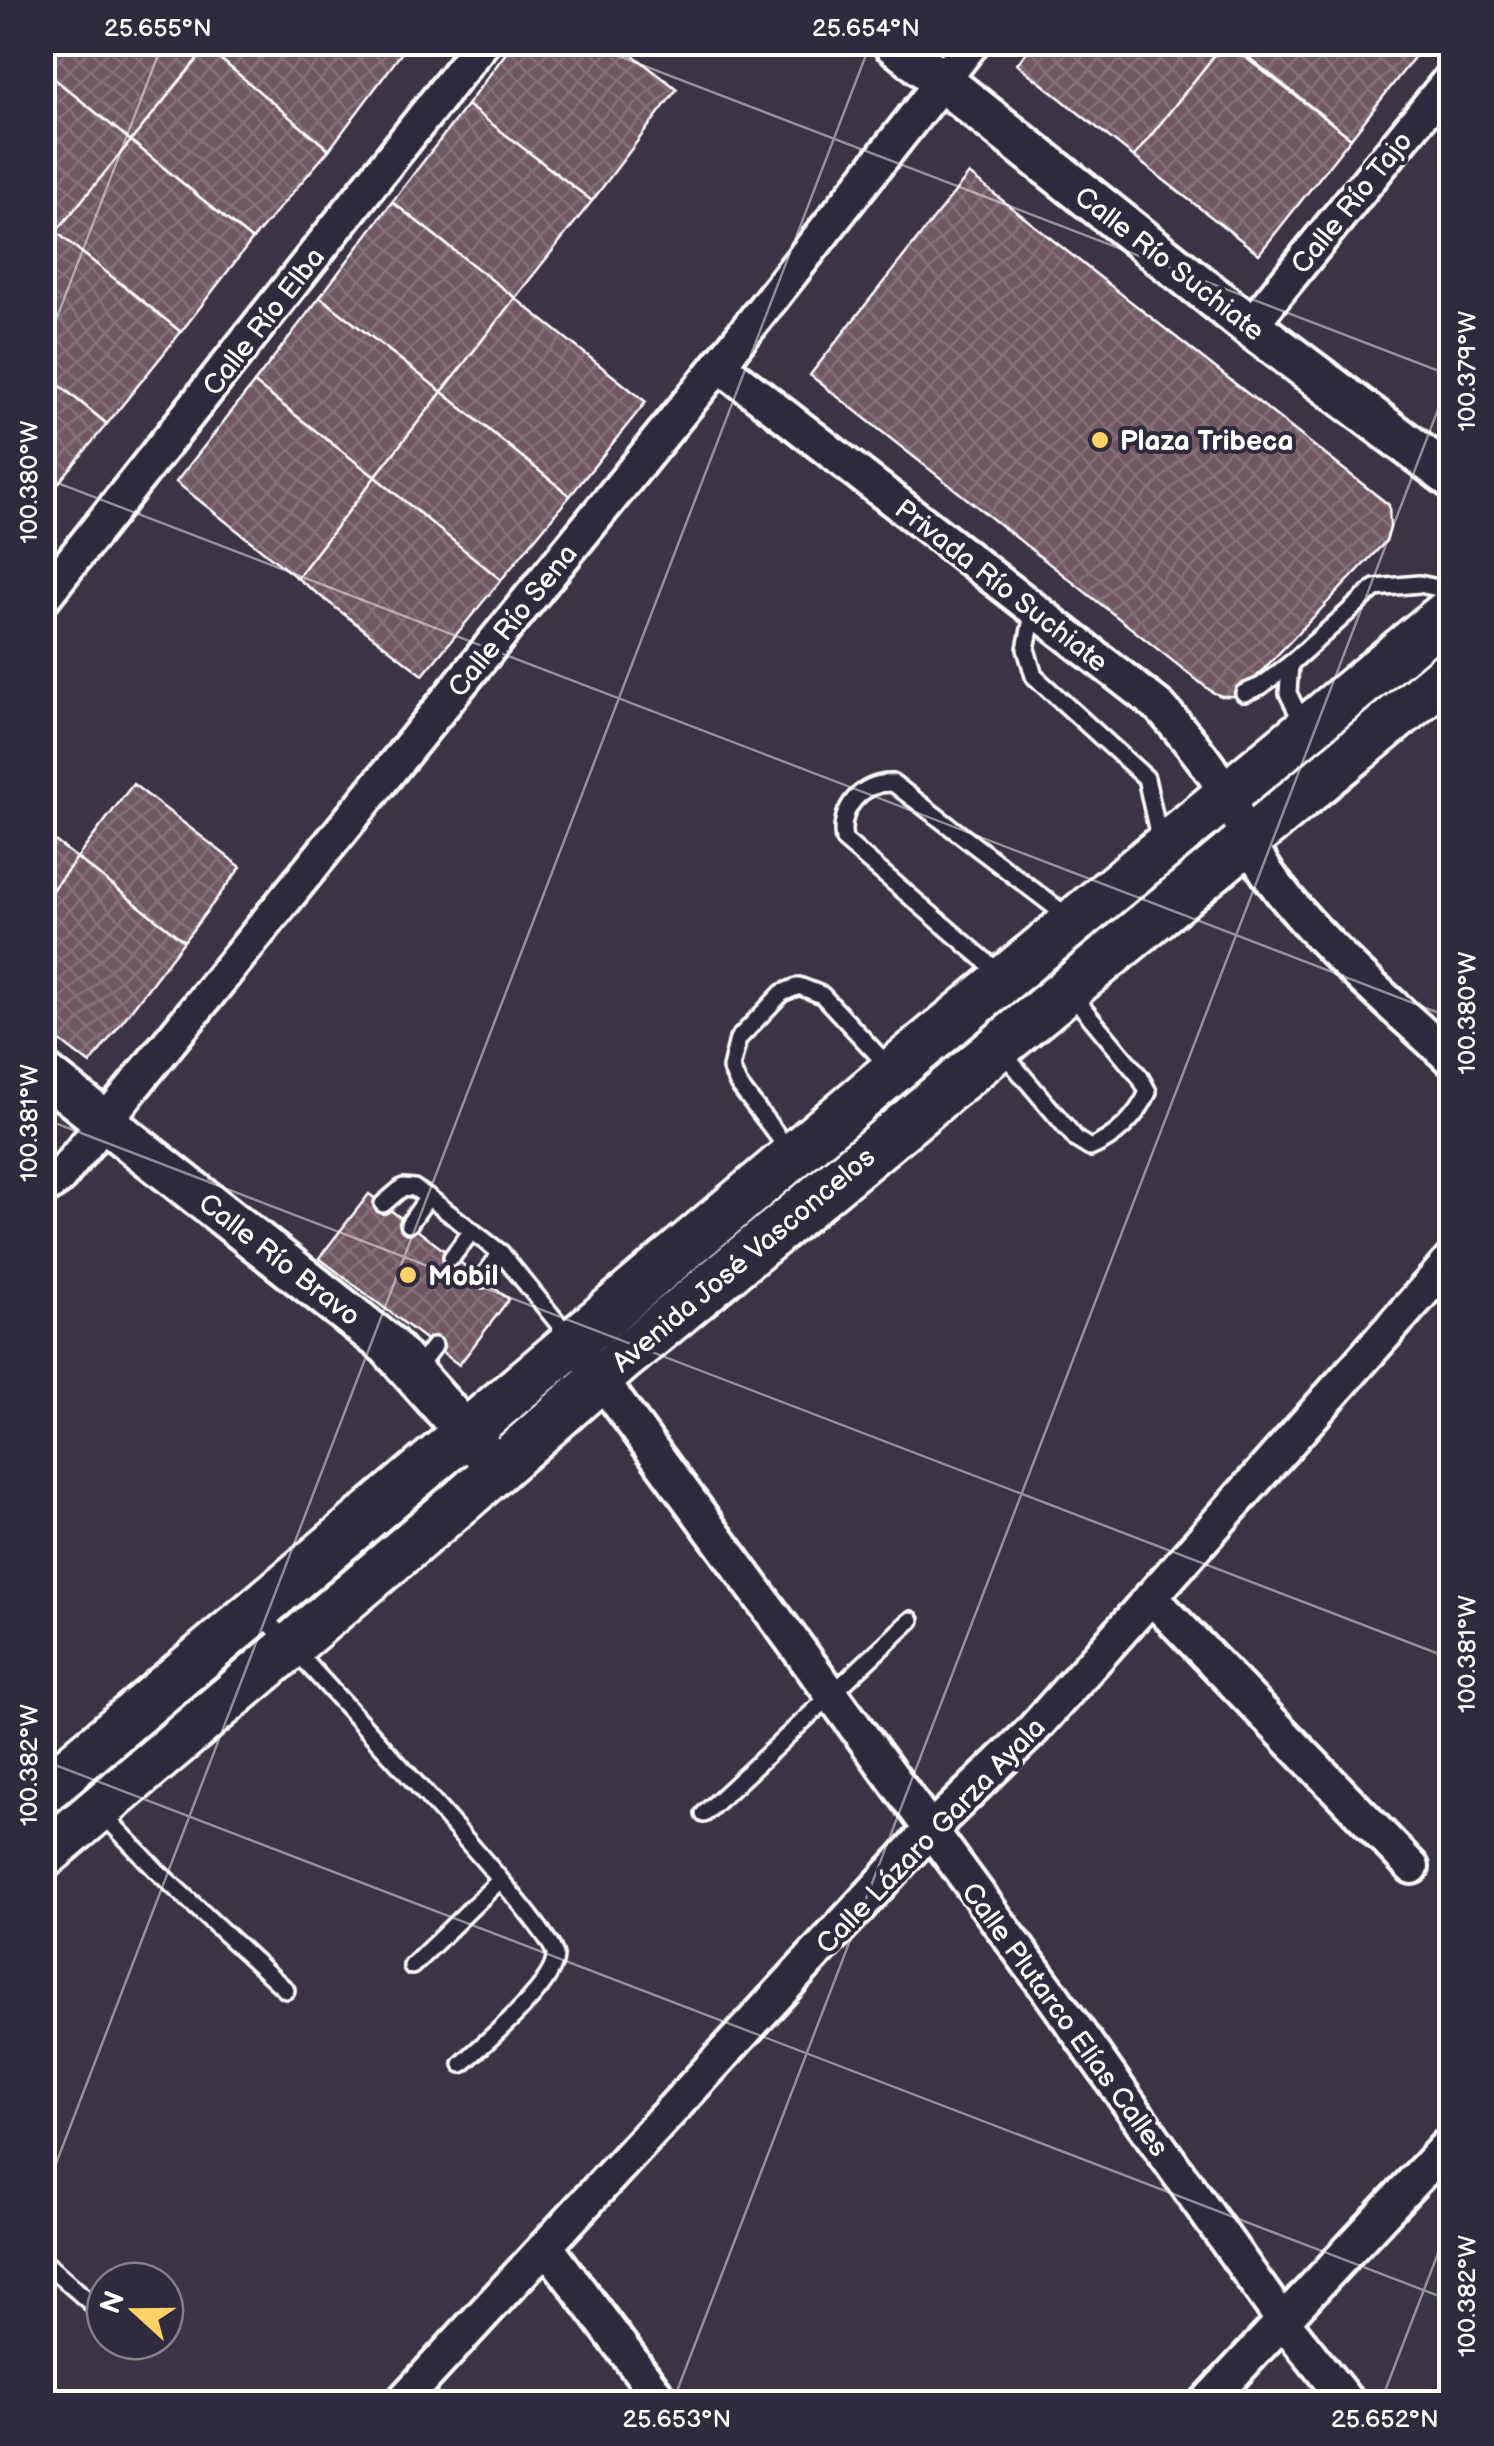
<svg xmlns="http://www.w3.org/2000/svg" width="1494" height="2446" font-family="'Balsamiq Sans',sans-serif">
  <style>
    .building { fill: url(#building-cross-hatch); stroke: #fff; stroke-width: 2.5 }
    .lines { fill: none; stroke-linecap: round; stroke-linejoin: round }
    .service-casing { stroke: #fff; stroke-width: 22 }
    .minor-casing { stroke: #fff; stroke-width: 40 }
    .tertiary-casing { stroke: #fff; stroke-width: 48 }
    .secondary-casing { stroke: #fff; stroke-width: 52 }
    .service { stroke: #2f2a3d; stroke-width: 15 }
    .minor { stroke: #2f2a3d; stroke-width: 32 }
    .tertiary { stroke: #2f2a3d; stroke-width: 40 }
    .secondary { stroke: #2f2a3d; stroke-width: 45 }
    .ticks { fill: none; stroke: #fff; stroke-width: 2.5; stroke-opacity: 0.45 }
    .poi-dot { fill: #ffd166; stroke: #2f2a3d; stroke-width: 4 }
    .labels { text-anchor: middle; stroke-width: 8; stroke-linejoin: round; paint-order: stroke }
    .street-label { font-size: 28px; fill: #fff; stroke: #2f2a3d }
    .poi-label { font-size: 28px; font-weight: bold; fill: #fff; stroke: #2f2a3d; text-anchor: start }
    .neatline { fill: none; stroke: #fff; stroke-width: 4 }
    .ticks-label { font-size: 25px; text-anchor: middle; fill: #fff }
  </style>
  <defs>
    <pattern id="building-cross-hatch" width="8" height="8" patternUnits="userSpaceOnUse" patternTransform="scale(2.5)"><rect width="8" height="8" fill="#705862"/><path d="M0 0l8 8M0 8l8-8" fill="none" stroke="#85717a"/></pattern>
  </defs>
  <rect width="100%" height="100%" fill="#3c3344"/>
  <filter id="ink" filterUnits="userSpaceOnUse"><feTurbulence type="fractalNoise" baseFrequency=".01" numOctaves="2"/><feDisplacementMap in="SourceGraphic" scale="20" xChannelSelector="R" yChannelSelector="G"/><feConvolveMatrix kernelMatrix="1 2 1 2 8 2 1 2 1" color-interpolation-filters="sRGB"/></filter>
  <g filter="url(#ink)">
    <g class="building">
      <path d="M42,42H211L131,141L42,69Z"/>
      <path d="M211,42H400L406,47L329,150L207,48Z"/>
      <path d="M514,42H616L677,89L592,201L467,105Z"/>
      <path d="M1034,42H1225L1134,157L1017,64Z"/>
      <path d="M1225,42L1351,138L1259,254L1134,157Z"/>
      <path d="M1229,42H1426L1351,138Z"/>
      <path d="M207,48L329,150L252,240L131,141Z"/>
      <path d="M42,69L131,141L56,232L42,221Z"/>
      <path d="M467,105L592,201L515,298L392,202Z"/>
      <path d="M131,141L252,240L181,332L56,232Z"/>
      <path d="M969,174L1389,505L1390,528L1386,541L1238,696H1221L1212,692L810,375Z"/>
      <path d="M392,202L515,298L442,392L320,297Z"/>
      <path d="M42,221L56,232L42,249Z"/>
      <path d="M56,232L181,332L107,424L42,371V249Z"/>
      <path d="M320,297L442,392L375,477L254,383Z"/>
      <path d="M515,298L646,402L570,496L442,392Z"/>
      <path d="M42,371L107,424L42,503Z"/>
      <path d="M254,383L375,477L297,578L176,482Z"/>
      <path d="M442,392L570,496L501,580L375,477Z"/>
      <path d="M375,477L501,580L423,675L297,578Z"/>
      <path d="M133,784L241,867L184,941L77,858Z"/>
      <path d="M42,831L77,858L42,903Z"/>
      <path d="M77,858L184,941L90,1064L42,1027V903Z"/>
      <path d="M369,1194L509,1299L459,1365L319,1258Z"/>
    </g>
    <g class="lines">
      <g class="service-casing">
        <g id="service">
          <path d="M1034,609L1026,649L1034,676L1146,778L1160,842"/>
          <path d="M1244,693L1261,686L1290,664"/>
          <path d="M1303,724L1288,693L1290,664L1375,588L1419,584L1452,591"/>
          <path d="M1002,975L844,840C838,808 862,782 893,783L1072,920"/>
          <path d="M1000,1049L1077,1140L1090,1148C1115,1138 1137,1117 1148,1092L1140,1077L1072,995"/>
          <path d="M791,1153L738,1084L731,1068L738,1039L782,993L799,986L822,995L890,1068"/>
          <path d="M383,1204L403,1187L414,1188L428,1197L501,1253L571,1339"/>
          <path d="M409,1224L428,1197"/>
          <path d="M452,1257L472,1231"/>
          <path d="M482,1279L501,1253"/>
          <path d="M415,1371L434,1346"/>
          <path d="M259,1611C297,1654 555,1928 555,1956C555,1985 484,2043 462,2064"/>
          <path d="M100,1811L157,1871L286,1990"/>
          <path d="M704,1814L911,1620"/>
          <path d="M412,1966L500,1880"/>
          <path d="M42,2260L91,2303"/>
        </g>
      </g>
      <g class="minor-casing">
        <g id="minor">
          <path d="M1250,326L1452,77"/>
          <path d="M719,365L1160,707C1184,734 1207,761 1225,792C1240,819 1250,848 1268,874C1318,944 1389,1001 1452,1060"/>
          <path d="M42,599L483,42"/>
          <path d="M42,1190L59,1178L719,365L973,42"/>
          <path d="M588,1362L1049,1991L1283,2321L1349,2404"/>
          <path d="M1151,1597L1412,1867"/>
          <path d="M547,2247L664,2404"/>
          <path d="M400,2404L929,1831L1030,1733L1452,1259"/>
          <path d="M1205,2404L1452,2140"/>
        </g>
      </g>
      <g class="tertiary-casing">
        <g id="tertiary">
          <path d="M893,42L1250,326L1452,478"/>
          <path d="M42,1072L388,1345L485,1454"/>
        </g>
      </g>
      <g class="secondary-casing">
        <g id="secondary">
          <path d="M42,1792L893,1071L1452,609"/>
          <path d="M42,1857L465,1498L621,1360L1452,671"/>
        </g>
      </g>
      <use href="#service" class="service"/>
      <use href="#minor" class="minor"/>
      <use href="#tertiary" class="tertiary"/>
      <use href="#secondary" class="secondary"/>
    </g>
  </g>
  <path class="ticks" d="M582,42L1452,376M42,356L163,42M42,477L1452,1018M42,1118L1452,1659M42,1760L1452,2301M42,2200L871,42M42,2401L48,2404M672,2404L1452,373M1380,2404L1452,2217"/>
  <g class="poi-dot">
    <circle cx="1100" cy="440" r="10"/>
    <circle cx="408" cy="1275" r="10"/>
  </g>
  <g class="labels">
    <g class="street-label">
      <text transform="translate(1351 202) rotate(-51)" y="10">Calle Río Tajo</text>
      <text transform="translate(1170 263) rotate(38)" y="10">Calle Río Suchiate</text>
      <text transform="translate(263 321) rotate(-52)" y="10">Calle Río Elba</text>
      <text transform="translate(1002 585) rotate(38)" y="10">Privada Río Suchiate</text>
      <text transform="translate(512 620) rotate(-51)" y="10">Calle Río Sena</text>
      <text transform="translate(280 1259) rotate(38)" y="10">Calle Río Bravo</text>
      <text transform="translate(743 1259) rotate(-40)" y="10">Avenida José Vasconcelos</text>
      <text transform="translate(930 1835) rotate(-46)" y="10">Calle Lázaro Garza Ayala</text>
      <text transform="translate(1066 2019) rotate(54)" y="10">Calle Plutarco Elías Calles</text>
    </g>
    <g class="poi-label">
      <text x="1120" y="450">Plaza Tribeca</text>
      <text x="428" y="1285">Mobil</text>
    </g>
  </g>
  <rect width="1494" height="2446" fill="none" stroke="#2f2a3d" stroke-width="110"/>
  <g transform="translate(135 2311) rotate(291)"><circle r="48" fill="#2f2a3d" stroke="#827f8b" stroke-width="2.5"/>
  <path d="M0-8L18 38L0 25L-18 38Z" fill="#ffd166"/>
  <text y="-15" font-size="28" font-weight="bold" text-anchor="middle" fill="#ffffff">N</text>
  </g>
  <rect x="55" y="55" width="1384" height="2336" class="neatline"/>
  <g class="ticks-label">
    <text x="158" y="36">25.655°N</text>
    <text x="866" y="36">25.654°N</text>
    <text transform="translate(1466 371) rotate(-90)" y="9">100.379°W</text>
    <text transform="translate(28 482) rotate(-90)" y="9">100.380°W</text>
    <text transform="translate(1466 1013) rotate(-90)" y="9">100.380°W</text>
    <text transform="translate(28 1123) rotate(-90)" y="9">100.381°W</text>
    <text transform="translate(1466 1654) rotate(-90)" y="9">100.381°W</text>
    <text transform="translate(28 1765) rotate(-90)" y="9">100.382°W</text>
    <text transform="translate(1466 2296) rotate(-90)" y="9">100.382°W</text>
    <text x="677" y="2427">25.653°N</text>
    <text x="1385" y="2427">25.652°N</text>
  </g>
</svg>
